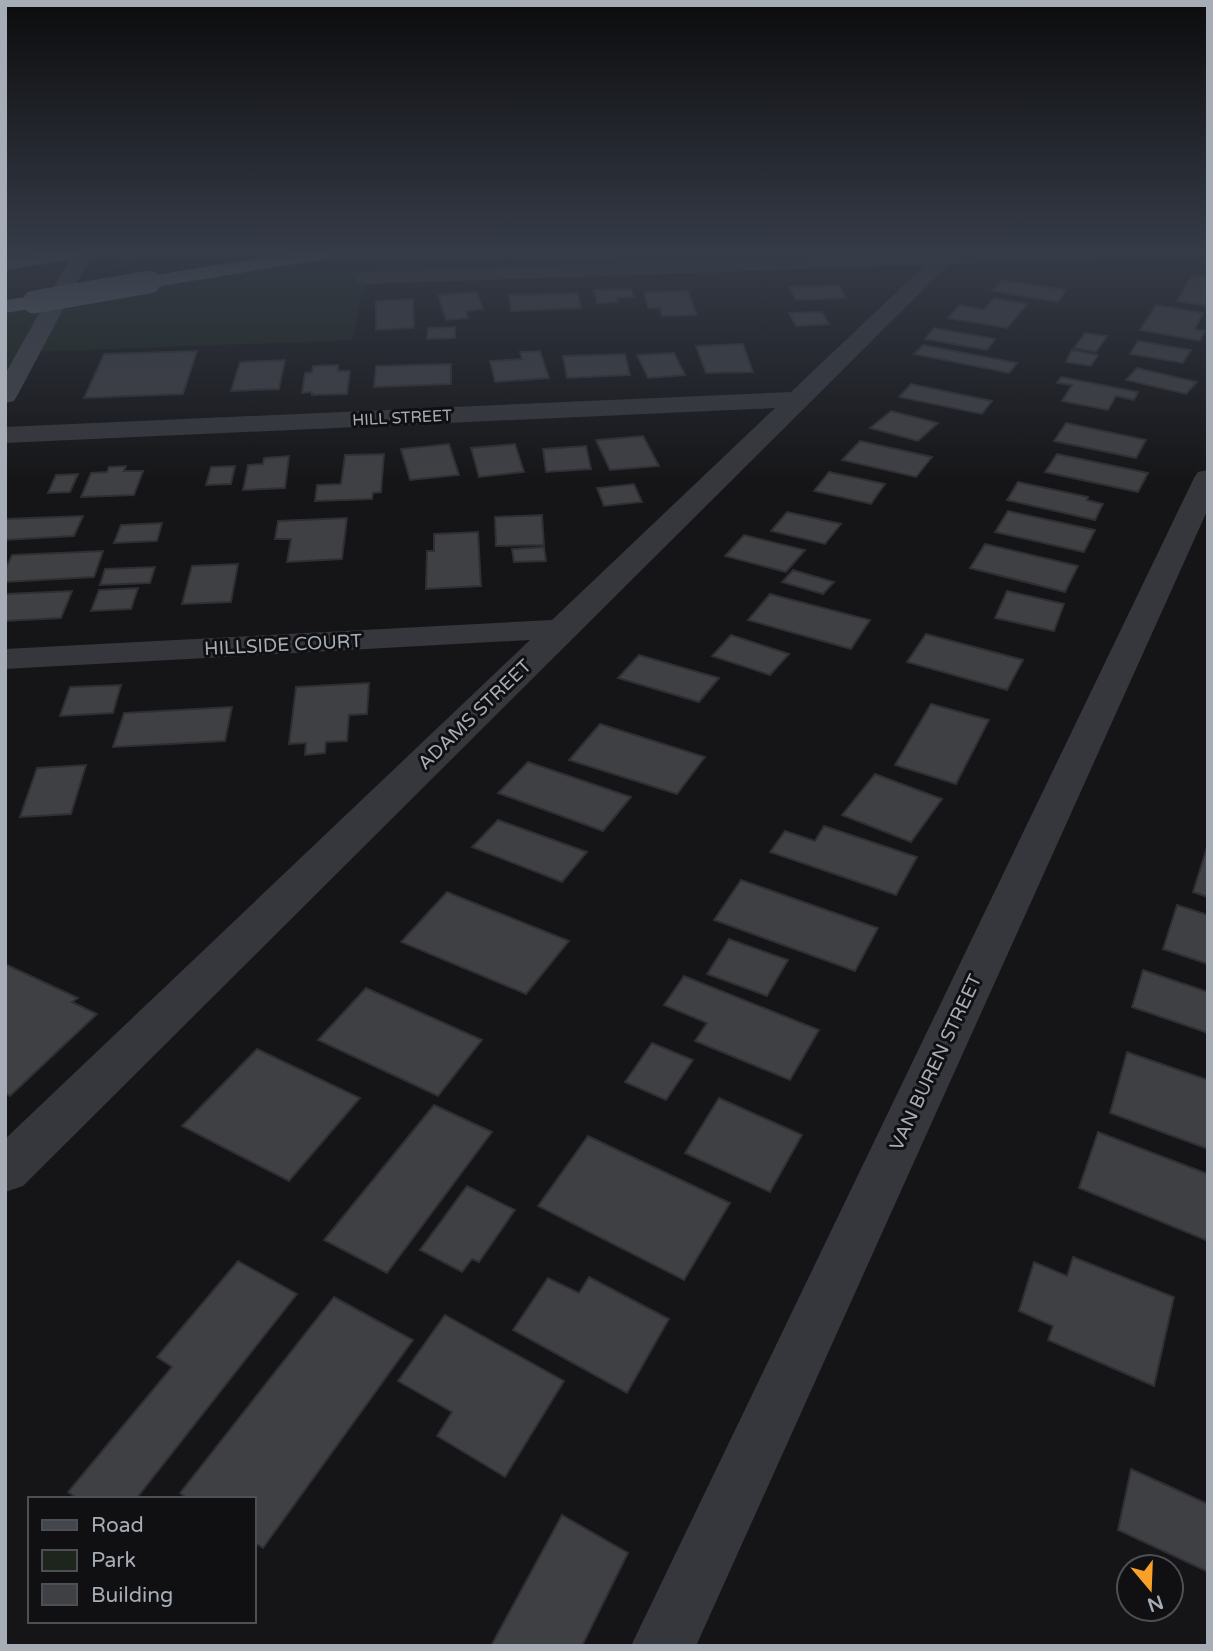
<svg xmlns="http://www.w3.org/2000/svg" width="1213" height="1651" font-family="'Varela Round',sans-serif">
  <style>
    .green { fill: #1d251d }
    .building { fill: #3f4044; stroke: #2f2f33; stroke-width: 2 }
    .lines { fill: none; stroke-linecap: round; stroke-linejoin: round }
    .street { fill: #36373c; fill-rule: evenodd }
    .secondary { fill: #43464c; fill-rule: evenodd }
    .highway { fill: #61666d; fill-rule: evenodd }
    .highway-bridge { stroke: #61666d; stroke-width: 23 }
    .labels { text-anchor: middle; stroke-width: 6; stroke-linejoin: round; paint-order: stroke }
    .far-street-label { font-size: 16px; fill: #a6adb7; stroke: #101012 }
    .street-label { font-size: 19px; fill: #a6adb7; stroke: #101012 }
  </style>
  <rect width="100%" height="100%" fill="#151517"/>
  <g class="green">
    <path d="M118,253H209L112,268Z"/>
    <path d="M343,253H857L862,261L366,278L352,340L31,352L5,396V310Z"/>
  </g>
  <g class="building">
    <path d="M1192,275L1208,277V306L1177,301Z"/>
    <path d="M1002,280L1066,290L1058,302L992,291Z"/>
    <path d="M838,285L846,298L796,300L789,287Z"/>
    <path d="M631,289L634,297L617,298L618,302L597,303L594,290Z"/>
    <path d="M688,291L697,315L662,316L660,308H648L644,292Z"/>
    <path d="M477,292L483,309L466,311L468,318L446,320L438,295Z"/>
    <path d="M578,293L581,308L511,311L509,295Z"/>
    <path d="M994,298L1027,304L1007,328L948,318L960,305L984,310Z"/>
    <path d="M413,299L414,328L376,330V301Z"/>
    <path d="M1156,305L1203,313L1195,329L1205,331L1200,341L1140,330Z"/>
    <path d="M822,312L829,324L796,326L789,313Z"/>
    <path d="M455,327V338L427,339L428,328Z"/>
    <path d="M934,328L995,339L987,350L925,339Z"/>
    <path d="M1085,333L1107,336L1096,352L1074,348Z"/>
    <path d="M1138,341L1191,350L1183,363L1130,354Z"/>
    <path d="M743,344L753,372L706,373L696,346Z"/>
    <path d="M923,345L1017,363L1009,373L914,354Z"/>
    <path d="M1072,350L1098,355L1091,366L1066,362Z"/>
    <path d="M197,351L183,394L84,398L104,354Z"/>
    <path d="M540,351L549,378L495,382L490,361L522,359L520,352Z"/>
    <path d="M674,353L685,375L648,378L637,355Z"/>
    <path d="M625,354L630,375L567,378L563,356Z"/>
    <path d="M285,360L279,389L231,391L240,362Z"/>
    <path d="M451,364V384L374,387L376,366Z"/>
    <path d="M338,365V371H350L347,394L312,395V392L302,393L305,373L312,372L313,366Z"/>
    <path d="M1137,368L1197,382L1186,394L1126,380Z"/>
    <path d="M1061,377L1076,380L1138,392L1134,400L1116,396L1108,410L1062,401L1072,385L1057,383Z"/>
    <path d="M911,384L992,401L982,414L899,397Z"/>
    <path d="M891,411L938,423L918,441L870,428Z"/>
    <path d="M1066,423L1146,440L1136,458L1054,441Z"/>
    <path d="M643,436L659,466L610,470L596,440Z"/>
    <path d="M860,441L932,457L916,477L842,460Z"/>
    <path d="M449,444L459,475L410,480L401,449Z"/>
    <path d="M515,444L524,472L479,477L471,448Z"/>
    <path d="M586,446L591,469L546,472L543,449Z"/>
    <path d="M384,454L381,492L373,493L372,499L315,501L317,485L341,484L345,455Z"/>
    <path d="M1057,454L1148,473L1138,492L1045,472Z"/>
    <path d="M289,456L285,488L243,490L248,465L263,464L264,458Z"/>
    <path d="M126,466L124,471H143L134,495L81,497L91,473L107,472L109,467Z"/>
    <path d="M235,466L231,484L206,485L211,467Z"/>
    <path d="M829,472L885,484L871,504L814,491Z"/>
    <path d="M78,474L70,492L48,493L56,475Z"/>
    <path d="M1018,482L1088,497L1087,500L1103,504L1095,520L1007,500Z"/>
    <path d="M634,484L642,502L604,506L597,488Z"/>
    <path d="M1008,511L1095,530L1084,552L995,532Z"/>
    <path d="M787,512L841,524L825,544L771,531Z"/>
    <path d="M542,515L544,545L496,546L495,517Z"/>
    <path d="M83,516L74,536L5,540V519Z"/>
    <path d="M347,518L342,559L287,562L291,539H275L278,521Z"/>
    <path d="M162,523L157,541L114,543L121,525Z"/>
    <path d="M478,532L481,586L426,589L427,551H434V534Z"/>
    <path d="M744,535L805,550L786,572L725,556Z"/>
    <path d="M985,544L1078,566L1065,592L970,568Z"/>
    <path d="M544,547L546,561L514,562L512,549Z"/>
    <path d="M103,551L94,577L5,582V570L12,555Z"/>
    <path d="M238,564L231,602L182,604L192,566Z"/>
    <path d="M155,567L150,583L100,585L105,569Z"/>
    <path d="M793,570L834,582L823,594L782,582Z"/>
    <path d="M138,588L131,609L91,611L99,590Z"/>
    <path d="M72,591L61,618L5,621V594Z"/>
    <path d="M1007,591L1064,604L1054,631L995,618Z"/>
    <path d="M770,594L870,620L851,649L748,620Z"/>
    <path d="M926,634L1023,660L1007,690L907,662Z"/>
    <path d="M731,635L789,654L770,675L712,656Z"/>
    <path d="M639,655L719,678L699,702L618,678Z"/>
    <path d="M369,683L367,714L349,715L347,741L326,742L325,753L305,755L306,743L289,744L296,687Z"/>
    <path d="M121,685L113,713L60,716L70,687Z"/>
    <path d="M931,704L989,720L956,784L895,765Z"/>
    <path d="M232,707L225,741L113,747L124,713Z"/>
    <path d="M600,724L705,757L677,794L569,760Z"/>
    <path d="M528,762L631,797L603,831L498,793Z"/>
    <path d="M86,765L71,814L20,817L37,768Z"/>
    <path d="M875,774L942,799L911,842L842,815Z"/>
    <path d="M498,820L587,852L562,882L472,847Z"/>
    <path d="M824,826L917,857L896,895L770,852L785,831L815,841Z"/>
    <path d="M1208,844V897L1193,892Z"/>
    <path d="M741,880L878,928L855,971L714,920Z"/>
    <path d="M447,892L569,941L526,994L401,942Z"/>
    <path d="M1177,905L1208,915V964L1163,949Z"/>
    <path d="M729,939L788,960L767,996L707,974Z"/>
    <path d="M5,964L78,998L72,1002L97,1014L10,1096L5,1093Z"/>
    <path d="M1143,970L1208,992V1033L1132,1007Z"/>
    <path d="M684,976L819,1030L790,1080L695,1041L707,1023L664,1005Z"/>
    <path d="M366,988L482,1040L438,1096L318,1040Z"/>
    <path d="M652,1043L693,1060L666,1100L625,1082Z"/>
    <path d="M257,1049L360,1098L289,1181L182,1126Z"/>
    <path d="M1127,1052L1208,1080V1149L1110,1113Z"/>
    <path d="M719,1098L802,1135L770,1192L685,1153Z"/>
    <path d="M434,1105L492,1132L387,1273L324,1240Z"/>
    <path d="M1098,1132L1208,1174V1241L1079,1188Z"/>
    <path d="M588,1136L730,1203L684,1280L538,1206Z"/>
    <path d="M467,1186L515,1210L479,1262L472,1259L462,1272L420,1250Z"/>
    <path d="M1073,1257L1174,1297L1154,1386L1048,1340L1053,1326L1019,1311L1034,1262L1067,1276Z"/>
    <path d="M238,1261L297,1294L136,1499H78L68,1492L172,1367L157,1357Z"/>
    <path d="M589,1277L669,1319L627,1393L513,1330L548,1278L579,1293Z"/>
    <path d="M334,1297L413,1340L263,1548L255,1543L254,1545V1499H188L180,1493Z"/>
    <path d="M445,1315L564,1381L505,1477L437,1436L452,1412L398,1381Z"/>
    <path d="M1131,1469L1208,1504V1572L1118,1530Z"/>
    <path d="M562,1515L628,1553L582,1646H491Z"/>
  </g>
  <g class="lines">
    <g class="street">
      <path d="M928,253H1102L1099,257L1092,259L949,264L23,1186L5,1192V1139L530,640L5,669V649L552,620L775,408L5,443V427L791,392L925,265L365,284L358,282L355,278L358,274L365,272Z"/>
      <path d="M1208,470V509L696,1646H631L1194,478L1198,472Z"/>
    </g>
    <path class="secondary" d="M73,253H93L17,396L14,401L5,403V374Z"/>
    <g class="highway">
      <path d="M38,253H82L79,257L72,259L5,270V258Z"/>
      <path d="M292,253H336L333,257L326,259L149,288L142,286L139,282L142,278L149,276Z"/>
      <path d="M34,296L42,297L45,302L42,307L5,313V300Z"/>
    </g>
    <path class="highway-bridge" d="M34,302L149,282"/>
  </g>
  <linearGradient id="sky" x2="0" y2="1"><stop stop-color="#0c0c0d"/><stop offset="0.52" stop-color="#353b47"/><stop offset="1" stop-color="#353b47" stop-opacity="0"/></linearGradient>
  <rect width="1213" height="484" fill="url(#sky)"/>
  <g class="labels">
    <g class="far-street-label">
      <text transform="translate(402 417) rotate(-3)" y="6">HILL STREET</text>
    </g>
    <g class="street-label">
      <text transform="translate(283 644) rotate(-3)" y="7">HILLSIDE COURT</text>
      <text transform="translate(474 714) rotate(-44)" y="7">ADAMS STREET</text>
      <text transform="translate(935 1062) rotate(-65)" y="7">VAN BUREN STREET</text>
    </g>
  </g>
  <rect width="1213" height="1651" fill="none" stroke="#a6adb7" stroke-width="14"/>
  <rect x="28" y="1497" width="228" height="126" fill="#101012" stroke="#4c4f54" stroke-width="2"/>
  <rect x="42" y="1520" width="35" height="10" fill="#43464c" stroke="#4c4f54" stroke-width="2"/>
  <text x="91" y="1532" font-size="21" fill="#a6adb7">Road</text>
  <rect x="42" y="1550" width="35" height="21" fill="#1d251d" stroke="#4c4f54" stroke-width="2"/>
  <text x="91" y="1567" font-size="21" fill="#a6adb7">Park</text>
  <rect x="42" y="1584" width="35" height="21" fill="#3f4044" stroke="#4c4f54" stroke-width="2"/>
  <text x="91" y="1602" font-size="21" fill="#a6adb7">Building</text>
  <g transform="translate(1150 1588) rotate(161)"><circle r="33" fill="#101012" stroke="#4c4f54" stroke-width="2"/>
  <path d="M0-5L12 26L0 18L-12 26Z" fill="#f9a02a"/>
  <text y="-10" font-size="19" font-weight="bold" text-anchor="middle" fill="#a6adb7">N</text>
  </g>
</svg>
